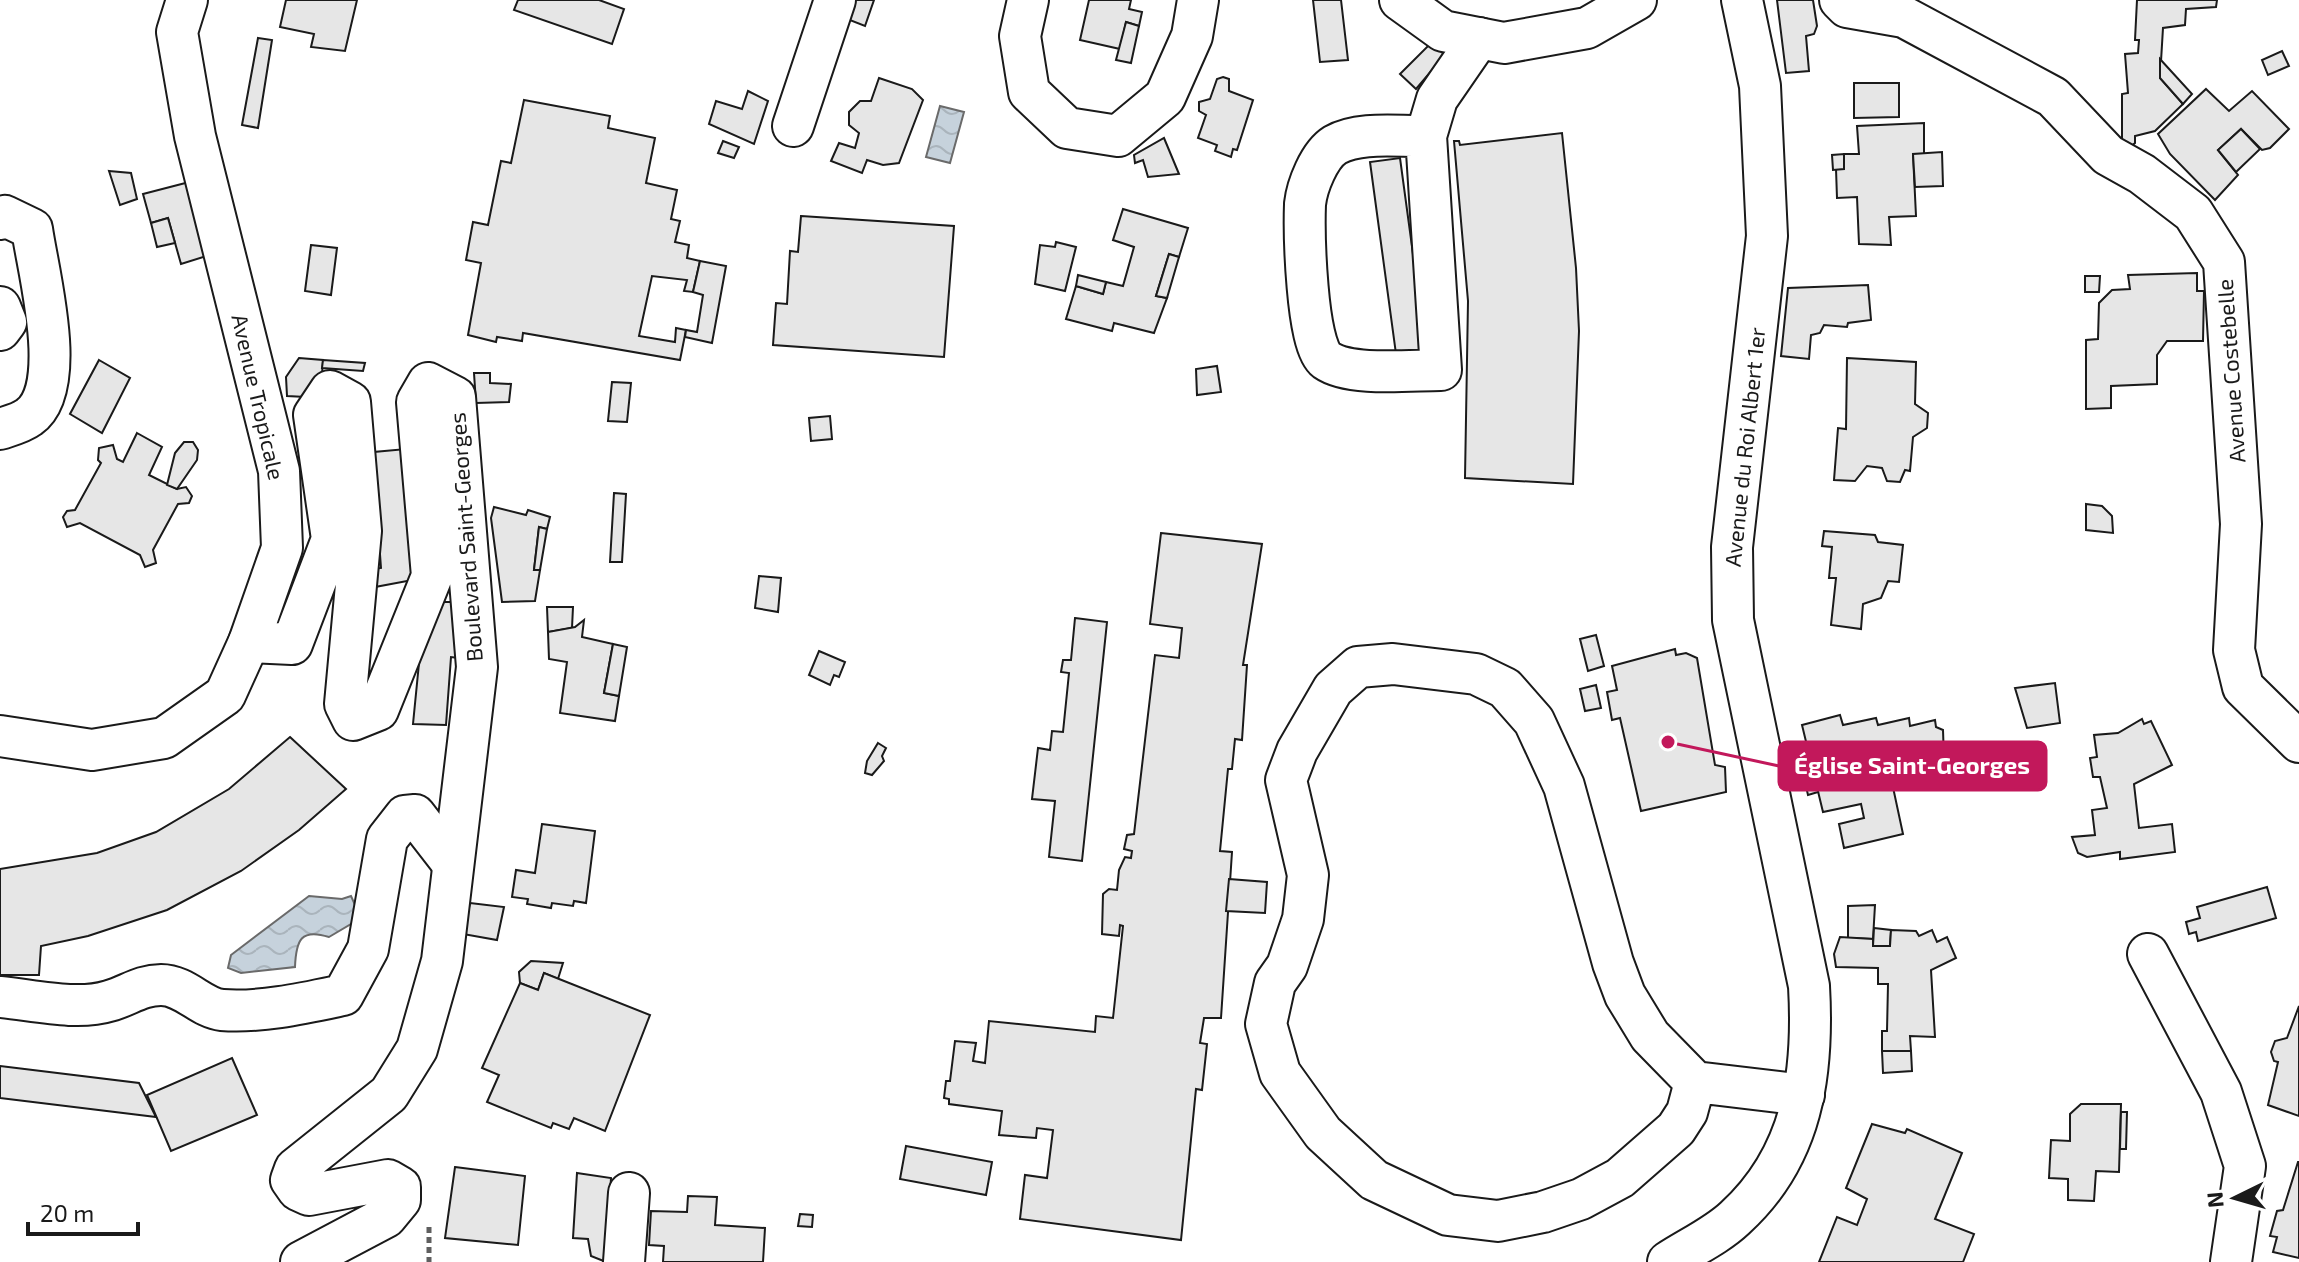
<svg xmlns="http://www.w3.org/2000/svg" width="2299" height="1262" font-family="'Exo 2',sans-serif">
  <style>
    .water { fill: url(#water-waves); stroke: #6a6a6a; stroke-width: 2 }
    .building { fill: #e6e6e6; stroke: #1a1a1a; stroke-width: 2 }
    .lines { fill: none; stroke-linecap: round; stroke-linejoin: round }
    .minor-casing { stroke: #1a1a1a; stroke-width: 44 }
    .path { stroke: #5f5f5f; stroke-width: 5; stroke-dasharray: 6 4; stroke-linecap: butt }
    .minor { stroke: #fff; stroke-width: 40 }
    .labels { text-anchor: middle; stroke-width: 6; stroke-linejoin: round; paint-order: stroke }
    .street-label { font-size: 22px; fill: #1a1a1a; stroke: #fff }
    .leader { fill: none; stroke: #c2185b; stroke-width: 3 }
    .callout-dot { fill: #c2185b; stroke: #fff; stroke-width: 3 }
    .callout { fill: #c2185b; stroke: #c2185b; stroke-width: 3 }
    .callout-label { font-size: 24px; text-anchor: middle; font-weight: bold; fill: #fff }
  </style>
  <defs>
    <pattern id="water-waves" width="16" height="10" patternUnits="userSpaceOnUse" patternTransform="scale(2)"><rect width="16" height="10" fill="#c6d2dc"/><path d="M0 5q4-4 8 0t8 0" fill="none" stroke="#aab4bc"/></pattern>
  </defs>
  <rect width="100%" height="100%" fill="#fff"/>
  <g class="water">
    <path d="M940,106L964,112L950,163L926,157Z"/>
    <path d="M309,896L342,899L351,896L361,918L329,937C301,928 296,940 295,967L241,973L228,968L231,955Z"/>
  </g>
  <g class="building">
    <path d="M286,0H357L345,51L311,47L314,34L280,27Z"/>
    <path d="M518,0H599L624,9L612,44L514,10Z"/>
    <path d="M849,0H874L865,26L842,17Z"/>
    <path d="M1089,0H1131L1129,9L1142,12L1139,26L1126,22L1120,49L1080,40Z"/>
    <path d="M1313,0H1341L1348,60L1320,62Z"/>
    <path d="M1777,0H1813L1817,26L1814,34L1806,36L1809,71L1786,73Z"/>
    <path d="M2137,0H2217L2216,7L2186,9L2185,25L2163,28L2160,78L2183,104L2155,131L2135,136V143L2122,154V94L2128,93L2125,54L2138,53L2139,40H2135Z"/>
    <path d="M1126,22L1139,26L1131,63L1116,60Z"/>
    <path d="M258,38L272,40L258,128L242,125Z"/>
    <path d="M1431,43L1445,55L1416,89L1400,74Z"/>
    <path d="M2282,51L2289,66L2268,75L2262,60Z"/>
    <path d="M2160,59L2192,94L2183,104L2160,78Z"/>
    <path d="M1223,77L1229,79V91L1253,100L1237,150L1233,149L1231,157L1215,151L1217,145L1198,138L1206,115L1199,111V102L1210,99L1217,79Z"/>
    <path d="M879,78L912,89L923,100L899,163L883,165L867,160L862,173L831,161L839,143L855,148L859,133L849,125V112L860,101H871Z"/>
    <path d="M1854,83H1899V117L1854,118Z"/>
    <path d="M2206,89L2229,111L2252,91L2289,129L2270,148L2262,150L2241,129L2218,150L2238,175L2215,200L2170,154L2158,134Z"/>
    <path d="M748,91L768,101L754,144L709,124L716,101L742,109Z"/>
    <path d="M524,100L610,116L608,128L655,138L646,183L677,190L671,219L680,221L675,242L689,245L687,258L700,261L693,292L684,291L687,280L652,276L639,336L675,342L676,328L686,330L680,360L523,333L522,341L497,337L496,342L468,335L481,263L466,260L473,222L488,225L501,161L511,163Z"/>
    <path d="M1924,123V154H1913L1916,216L1889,217L1891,245L1859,244L1857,197L1837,198L1836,169H1844V154H1859L1857,126Z"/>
    <path d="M2241,129L2260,149L2236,172L2218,150Z"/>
    <path d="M1562,133L1576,268L1579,331L1573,484L1465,478L1468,301L1454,141H1459L1460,145Z"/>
    <path d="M1164,138L1179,174L1148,177L1143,160L1135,163L1134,155Z"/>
    <path d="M723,141L739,147L734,158L718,153Z"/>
    <path d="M1942,152L1943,186L1915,187L1913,154Z"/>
    <path d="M1844,154V169L1833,170L1832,155Z"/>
    <path d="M1400,158L1426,350L1396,354L1370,162Z"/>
    <path d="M109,171L131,173L137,199L120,205Z"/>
    <path d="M197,180L216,253L181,264L168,218L151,223L143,194Z"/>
    <path d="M1123,209L1188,228L1179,257L1169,254L1156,296L1167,298L1154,333L1114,323L1112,331L1066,319L1076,286L1103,294L1106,282L1123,286L1134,247L1113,240Z"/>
    <path d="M801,216L954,226L944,357L773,345L776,303L787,304L790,251L798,252Z"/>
    <path d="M168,218L175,243L157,247L151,223Z"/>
    <path d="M1056,242L1076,247L1065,291L1035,284L1040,245L1055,247Z"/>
    <path d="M311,245L337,248L331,295L305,291Z"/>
    <path d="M1169,254L1179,257L1167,298L1156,296Z"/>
    <path d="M700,261L726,266L712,343L685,337L686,330L697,332L703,295L693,292Z"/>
    <path d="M2197,273V291H2204L2203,341H2167L2157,355V384L2111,386V408L2086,409V340L2098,339L2099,303L2112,290L2130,289L2128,275Z"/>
    <path d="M1078,275L1106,282L1103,294L1076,286Z"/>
    <path d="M2085,276H2100L2099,292H2085Z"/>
    <path d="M1868,285L1871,320L1848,323L1847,327L1824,325L1820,333L1811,335L1809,359L1781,356L1788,288Z"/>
    <path d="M299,358L323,360L321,389L306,397L287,396L286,377Z"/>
    <path d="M1847,358L1916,362L1915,404L1928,413L1927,428L1913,437L1910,471L1905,470L1900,482L1887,481L1882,468L1867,466L1855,481L1834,480L1838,428L1846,429Z"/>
    <path d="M99,360L130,378L102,433L70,414Z"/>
    <path d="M323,360L365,363L363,371L322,368Z"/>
    <path d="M1217,366L1221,392L1197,395L1196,369Z"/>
    <path d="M474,373H490V383L511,384L509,402L476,403Z"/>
    <path d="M612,382L631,383L627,422L608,421Z"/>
    <path d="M830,416L832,439L811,441L809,418Z"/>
    <path d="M137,433L162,447L149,475L177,489L186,487L192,496L189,503L178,504L153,550L156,563L145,567L140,555L80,523L67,527L63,517L67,511L75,510L101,463L98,460L99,448L113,445L117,459L123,462Z"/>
    <path d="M184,442H193L198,450L197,460L177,489L167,485L175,453Z"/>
    <path d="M406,449L418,579L375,587L373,569L381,568L379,541L363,453Z"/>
    <path d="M614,493L626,494L622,562H610Z"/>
    <path d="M2086,504L2102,506L2112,516L2113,533L2086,530Z"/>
    <path d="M494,507L526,515L528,510L550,517L547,529L539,527L534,570H540L535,601L502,602L491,518Z"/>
    <path d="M539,527L547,529L540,570H534Z"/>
    <path d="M1824,531L1875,535L1878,542L1903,545L1899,582L1888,581L1881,598L1863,604L1861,629L1831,625L1836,578H1829L1832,547L1822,546Z"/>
    <path d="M1161,533L1262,544L1243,665H1247L1242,740L1235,739L1232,769H1228L1220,851L1232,852L1221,1018H1204L1200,1043L1207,1044L1202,1090L1196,1089L1181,1240L1020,1219L1025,1175L1047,1178L1053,1130L1037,1128L1036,1138L999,1135L1002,1111L949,1104V1099L944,1098L946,1081H950L955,1041L976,1043L973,1061L985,1063L989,1021L1095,1032L1096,1016L1113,1018L1123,926L1120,925L1119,936L1102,934L1103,894L1109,889L1117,890L1119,870L1125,857L1131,858L1132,851L1124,849L1127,835L1134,834L1155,655L1179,658L1182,628L1150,624Z"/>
    <path d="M759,576L781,578L778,612L755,608Z"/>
    <path d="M438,602H462L459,658L451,657L446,725L413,724L420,653Z"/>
    <path d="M547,607H573L572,628L548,632Z"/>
    <path d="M1075,618L1107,622L1082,861L1049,857L1055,801L1032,799L1038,748L1050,750L1052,731L1063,732L1069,673L1061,672L1063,660H1071Z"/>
    <path d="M584,620L582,637L613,644L604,693L619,696L615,721L560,713L567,662L549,659L548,632L575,627Z"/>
    <path d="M1596,635L1604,666L1588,671L1580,639Z"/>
    <path d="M613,644L627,647L619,696L604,693Z"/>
    <path d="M1675,649L1676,655L1686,653L1697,658L1715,765L1725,767L1726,792L1641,811L1620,718L1612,720L1607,692L1617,690L1612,666Z"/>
    <path d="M819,651L845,662L839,677L834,675L830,685L809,675Z"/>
    <path d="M2055,683L2060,723L2027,728L2015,688Z"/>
    <path d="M1596,685L1601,708L1585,711L1580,689Z"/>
    <path d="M1840,715L1843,725L1876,718L1878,725L1909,718L1910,726L1935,720L1936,727L1943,730L1944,760L1920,765L1921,771L1891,778L1903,834L1844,848L1839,824L1864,818L1861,804L1823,812L1802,725Z"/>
    <path d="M2142,719L2144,724L2151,721L2172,765L2134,784L2139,828L2172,824L2175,852L2120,859V852L2087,857L2078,853L2072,837L2095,835L2092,810L2107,808L2100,777H2093L2090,758L2097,757L2094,735L2118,733Z"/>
    <path d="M290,737L346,789L299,830L241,871L167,910L88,936L41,946L39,975H0V869L97,853L156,832L229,789Z"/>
    <path d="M878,743L886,748L882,756L884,761L872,775L865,773L867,761Z"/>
    <path d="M1807,745L1818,792L1808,795L1797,748Z"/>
    <path d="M542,824L595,831L586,903L574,901L573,906L552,903L551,908L527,904L528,899L512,897L516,870L535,873Z"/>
    <path d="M1229,879L1267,882L1265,913L1226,911Z"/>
    <path d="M2267,887L2276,918L2198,941L2196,932L2189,934L2186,922L2200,918L2197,907Z"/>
    <path d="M470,903L504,907L497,940L463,934Z"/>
    <path d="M1875,905L1873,939L1848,938V906Z"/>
    <path d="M1874,928L1891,930L1890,946H1873Z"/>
    <path d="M1891,930L1916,931L1919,936L1932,930L1937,942L1947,937L1956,958L1931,970L1935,1037L1910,1036L1911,1051H1882V1031H1887L1888,984H1878V968L1836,967L1834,954L1840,937L1873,939V946H1890Z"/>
    <path d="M531,961L563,963L558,979L544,973L538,990L520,983L519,972Z"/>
    <path d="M544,973L650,1015L605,1131L574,1118L569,1129L553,1123L551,1128L487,1102L499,1075L482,1068L520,983L538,990Z"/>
    <path d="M2299,1006V1116L2268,1105L2278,1062L2274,1061L2271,1052L2275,1041L2287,1038Z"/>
    <path d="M1882,1051H1911L1912,1071L1883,1073Z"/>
    <path d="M232,1058L257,1115L171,1151L147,1095Z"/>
    <path d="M0,1066L139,1083L156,1117L0,1098Z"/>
    <path d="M2081,1104H2121L2119,1172L2096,1171L2094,1201L2068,1200V1179L2049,1178L2051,1140L2070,1141V1114Z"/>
    <path d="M2121,1112H2127L2126,1149H2120Z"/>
    <path d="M1872,1124L1905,1133L1907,1129L1962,1153L1935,1219L1974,1234L1963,1262H1819L1837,1217L1857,1225L1867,1199L1846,1188Z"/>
    <path d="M906,1146L992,1162L986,1195L900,1179Z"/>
    <path d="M2298,1162H2299V1258L2273,1252L2277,1237L2270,1236L2277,1211L2283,1210Z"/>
    <path d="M455,1167L525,1176L518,1245L445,1238Z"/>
    <path d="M577,1173L611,1178L606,1262L591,1256L588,1239L573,1238Z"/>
    <path d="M688,1196L717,1197L715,1225L765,1228L763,1262H663L664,1246L649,1245L651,1211L687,1212Z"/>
    <path d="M800,1214L813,1215L812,1227L798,1226Z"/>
  </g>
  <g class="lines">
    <g class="minor-casing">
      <g id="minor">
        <path d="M1028,0L1020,36L1029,92L1067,128L1118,136L1165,97L1192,36L1198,0"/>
        <path d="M1400,0L1443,31L1504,43L1587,28L1636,0"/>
        <path d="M1840,0L1847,7L1904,17L2053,97L2108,155L2142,174L2193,213L2224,262L2241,524L2234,650L2243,687L2299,742"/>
        <path d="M793,126L835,0"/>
        <path d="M1426,136C1399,137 1360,131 1335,145C1319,155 1307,186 1305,204C1304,232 1306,345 1326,360C1350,377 1411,370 1441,370L1426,136L1437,99L1479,38"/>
        <path d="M0,219L5,216L32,229C38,272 70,388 29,417C21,423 9,426 0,429"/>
        <path d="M0,307L6,322L0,330"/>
        <path d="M249,642L292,644L332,539L314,415L330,391L350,402L361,531L345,704L353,720L378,710L432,576L417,402L428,383L455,397L477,667L442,961L417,1049L389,1094L295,1169L291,1180L298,1190L309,1195L388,1180L400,1187V1200L386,1217L301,1262"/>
        <path d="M0,736L92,750L164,738L225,695L249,642L282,548L279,471L195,136L177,32L187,0"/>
        <path d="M2148,954L2221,1092L2245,1166L2231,1262"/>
        <path d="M0,997C33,1000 77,1011 109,1001C128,996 140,985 161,985C185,985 201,1008 222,1010C261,1013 305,1003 343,995L368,949L387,839L405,816L415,815L453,864"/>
        <path d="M1695,1082L1687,1112L1676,1129L1620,1178L1581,1199L1543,1212L1498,1221L1448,1215L1374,1180L1323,1133L1280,1073L1266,1024L1275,983L1287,966L1303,919L1308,875L1286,780L1297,751L1333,689L1358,667L1393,664L1476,674L1505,688L1534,721L1564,786L1613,963L1625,995L1650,1036L1695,1082L1804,1095"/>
        <path d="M624,1262L629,1193"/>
        <path d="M1668,1262C1689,1248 1716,1236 1735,1218C1803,1156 1814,1074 1809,986L1733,620L1732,547L1767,236L1760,86L1742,0"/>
      </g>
    </g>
    <path class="path" d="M429,1227V1262"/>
    <use href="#minor" class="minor"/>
  </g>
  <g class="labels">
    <g class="street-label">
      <text transform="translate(2231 371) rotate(-94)" y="8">Avenue Costebelle</text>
      <text transform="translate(258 397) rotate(77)" y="8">Avenue Tropicale</text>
      <text transform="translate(1745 447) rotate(-84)" y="8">Avenue du Roi Albert 1er</text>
      <text transform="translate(466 537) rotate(-94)" y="8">Boulevard Saint-Georges</text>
    </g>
  </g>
  <path class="leader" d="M1668 742L1779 766"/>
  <circle class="callout-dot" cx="1668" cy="742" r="8"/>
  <rect class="callout" x="1779" y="742" width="267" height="48" rx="8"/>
  <g class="callout-label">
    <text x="1912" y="774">Église Saint-Georges</text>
  </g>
  <g transform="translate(2235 1198) rotate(265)" stroke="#ffffff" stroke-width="6" paint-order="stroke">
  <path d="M0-6L14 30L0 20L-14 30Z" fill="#1a1a1a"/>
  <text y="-12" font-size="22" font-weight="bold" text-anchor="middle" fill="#1a1a1a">N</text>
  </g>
  <path d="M28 1222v12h110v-12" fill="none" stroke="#1a1a1a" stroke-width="4"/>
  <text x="40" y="1222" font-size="24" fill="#1a1a1a" stroke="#ffffff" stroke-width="6" paint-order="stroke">20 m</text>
</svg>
